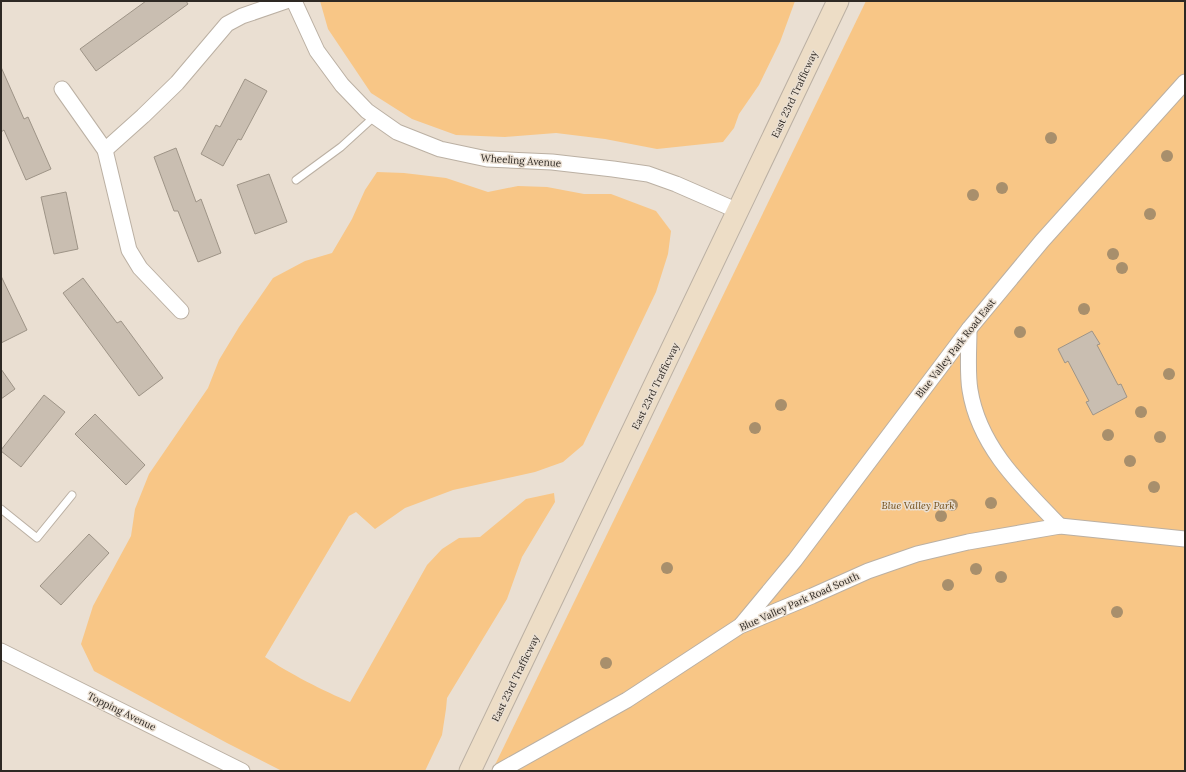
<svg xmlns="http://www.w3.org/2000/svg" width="1186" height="772" font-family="Lora,serif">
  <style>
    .green { fill: #f8c686 }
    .building { fill: #c9beb1; stroke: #9e9487 }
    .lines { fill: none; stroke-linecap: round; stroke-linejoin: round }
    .lane-casing { stroke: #bbb0a3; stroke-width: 9 }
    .street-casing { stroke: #bbb0a3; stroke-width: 17 }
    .secondary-casing { stroke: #bbb0a3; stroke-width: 23 }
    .lane { stroke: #fff; stroke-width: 7 }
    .street { stroke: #fff; stroke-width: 15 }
    .secondary { stroke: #edddc6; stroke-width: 21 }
    .tree { fill: #a88f6c }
    .labels { text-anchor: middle; stroke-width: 3; stroke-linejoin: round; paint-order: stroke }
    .street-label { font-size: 10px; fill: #2e2924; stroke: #eadfd2 }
    .park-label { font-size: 10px; font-style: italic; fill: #724e19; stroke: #eadfd2 }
  </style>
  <rect width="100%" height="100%" fill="#eadfd2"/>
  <g class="green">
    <path d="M320,1H795L780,42L759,85L739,114L734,128L723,142L657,149L605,139L556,133L505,137L456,135L412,119L371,93L328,29Z"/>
    <path d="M866,1H1185V771H492Z"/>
    <path d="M377,172L404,173L446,178L488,192L518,186L547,187L584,194H611L656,211L671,231L668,254L656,292L583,445L563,462L535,472L453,490L405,508L375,529L356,512L349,516L265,657C288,673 324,691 350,702L427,565L442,549L459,538L480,537L526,499L554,493L555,502L522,557L507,599L447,698L446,709L442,735L425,771H282L227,743L94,671L81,644L93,606L131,536L135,509L149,474L208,388L219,360L239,327L273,278L305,261L332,253L352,219L365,190Z"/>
  </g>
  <g class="building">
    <path d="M146,1H186L188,4L96,71L80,49Z"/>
    <path d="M1,67L24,119L28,117L51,169L26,180L4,130L1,132Z"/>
    <path d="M245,79L267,91L241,140L238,139L223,166L201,154L216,125L220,127Z"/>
    <path d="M176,148L196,202L201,199L221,253L198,262L178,211H174L154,157Z"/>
    <path d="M269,174L287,222L255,234L237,185Z"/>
    <path d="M66,192L78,249L54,254L41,197Z"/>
    <path d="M1,276L27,330L1,343Z"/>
    <path d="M83,278L117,323L121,321L163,378L139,396L63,293Z"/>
    <path d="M1092,331L1100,344L1097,345L1118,385L1121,384L1127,397L1093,415L1086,402L1089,401L1068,361L1065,363L1058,349Z"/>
    <path d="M1,369L15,389L1,399Z"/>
    <path d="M44,395L65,412L21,467L1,451V450Z"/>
    <path d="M95,414L145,465L126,485L75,434Z"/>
    <path d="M89,534L109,553L61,605L40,586Z"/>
  </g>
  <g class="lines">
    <g class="lane-casing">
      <g id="lane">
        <path d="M296,180L341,147L375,116"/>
        <path d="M1,509L37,538L72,495"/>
      </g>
    </g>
    <g class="street-casing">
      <g id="street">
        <path d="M294,1L317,51L342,85L367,111L397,132L440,149L487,159L552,162L613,169L648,174L676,184L738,211"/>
        <path d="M62,89L105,150L129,250L140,268L181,311"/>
        <path d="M105,150L143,116L177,83L227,24L242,16L286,1"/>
        <path d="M969,329C969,347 967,373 970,390C979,447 1022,487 1060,526"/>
        <path d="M742,624L795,560L969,329L1042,241L1185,82"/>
        <path d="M1,651L242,771"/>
        <path d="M500,771L627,700L740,626L812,596L868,571L917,554L968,542L1060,526L1185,539"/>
      </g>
    </g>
    <g class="secondary-casing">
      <path id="secondary" d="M470,771L838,1"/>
    </g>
    <use href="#lane" class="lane"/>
    <use href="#street" class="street"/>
    <use href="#secondary" class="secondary"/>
  </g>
  <g class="tree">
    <circle cx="1051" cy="138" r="6"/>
    <circle cx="1167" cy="156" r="6"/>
    <circle cx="1002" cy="188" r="6"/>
    <circle cx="973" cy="195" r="6"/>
    <circle cx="1150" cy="214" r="6"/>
    <circle cx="1113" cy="254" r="6"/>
    <circle cx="1122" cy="268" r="6"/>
    <circle cx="1084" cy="309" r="6"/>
    <circle cx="1020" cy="332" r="6"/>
    <circle cx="1169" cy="374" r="6"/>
    <circle cx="781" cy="405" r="6"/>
    <circle cx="1141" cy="412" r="6"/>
    <circle cx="755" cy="428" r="6"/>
    <circle cx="1108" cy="435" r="6"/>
    <circle cx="1160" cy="437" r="6"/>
    <circle cx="1130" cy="461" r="6"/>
    <circle cx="1154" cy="487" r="6"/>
    <circle cx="991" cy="503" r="6"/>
    <circle cx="952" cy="505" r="6"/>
    <circle cx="941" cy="516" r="6"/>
    <circle cx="667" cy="568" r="6"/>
    <circle cx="976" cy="569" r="6"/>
    <circle cx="1001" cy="577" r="6"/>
    <circle cx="948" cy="585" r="6"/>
    <circle cx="1117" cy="612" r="6"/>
    <circle cx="606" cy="663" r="6"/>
  </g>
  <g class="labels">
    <g class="street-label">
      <text transform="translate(794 94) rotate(-65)" y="4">East 23rd Trafficway</text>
      <text transform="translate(521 160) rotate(4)" y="4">Wheeling Avenue</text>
      <text transform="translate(955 348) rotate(-52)" y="4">Blue Valley Park Road East</text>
      <text transform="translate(655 386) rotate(-64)" y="4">East 23rd Trafficway</text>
      <text transform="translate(799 601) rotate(-24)" y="4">Blue Valley Park Road South</text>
      <text transform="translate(515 678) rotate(-64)" y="4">East 23rd Trafficway</text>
      <text transform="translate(122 711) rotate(26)" y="4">Topping Avenue</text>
    </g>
    <g class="park-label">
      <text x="918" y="509">Blue Valley Park</text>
    </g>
  </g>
  <rect width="1186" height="772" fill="none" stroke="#2e2924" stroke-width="4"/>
</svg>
